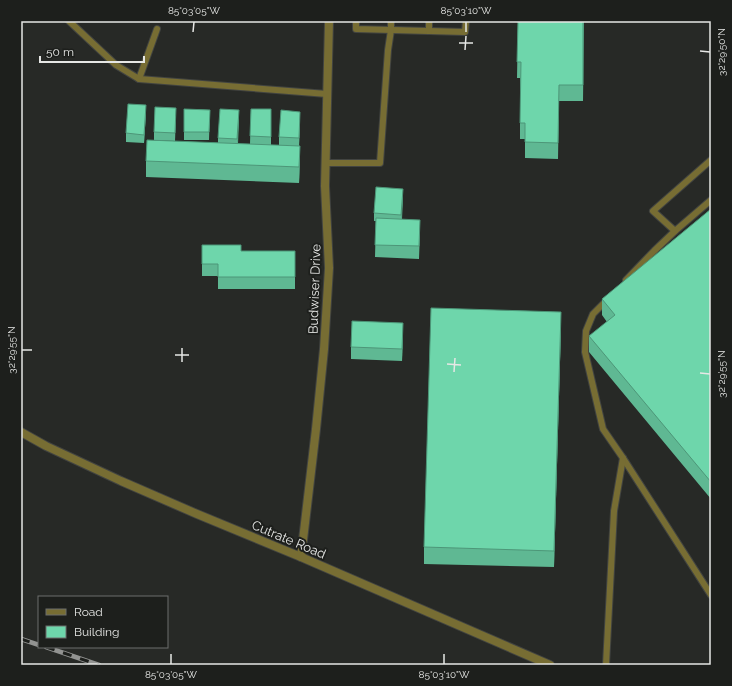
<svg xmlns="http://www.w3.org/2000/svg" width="732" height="686" font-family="Raleway,sans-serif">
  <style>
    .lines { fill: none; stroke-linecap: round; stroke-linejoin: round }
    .service-casing { stroke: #424441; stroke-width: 8 }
    .minor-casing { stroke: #424441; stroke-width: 10 }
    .tertiary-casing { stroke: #424441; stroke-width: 10 }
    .service { stroke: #776d33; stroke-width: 6 }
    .minor { stroke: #776d33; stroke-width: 8 }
    .tertiary { stroke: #776d33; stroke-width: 8 }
    .rail-casing { stroke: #929391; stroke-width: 4.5 }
    .rail { stroke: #1d1f1c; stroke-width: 3; stroke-dasharray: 9; stroke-linecap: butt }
    .wall { fill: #5fb893 }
    .shaded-wall { fill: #4d9678 }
    .building { fill: #6ed6ab; stroke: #4d9678 }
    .ticks { fill: none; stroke: #e6e7e5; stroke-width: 1.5 }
    .labels { text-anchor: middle; stroke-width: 4; stroke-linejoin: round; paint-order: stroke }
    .street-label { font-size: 13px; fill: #e6e7e5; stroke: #1d1f1c }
    .neatline { fill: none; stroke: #e6e7e5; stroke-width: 1.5 }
    .ticks-label { font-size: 10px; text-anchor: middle; fill: #e6e7e5 }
  </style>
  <rect width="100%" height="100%" fill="#272926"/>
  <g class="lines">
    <g class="service-casing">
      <g id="service">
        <path d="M69,21L116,65L139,79L327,94"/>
        <path d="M356,21V29L465,32L466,21"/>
        <path d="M429,31V21"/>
        <path d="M139,79L157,29"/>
        <path d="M326,163H380L388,50L391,30V21"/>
        <path d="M675,231L653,211L711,160"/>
        <path d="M626,280L654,251L675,231L711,200"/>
        <path d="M606,301L593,314L586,331L585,352L603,429L623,458L711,595"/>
        <path d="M606,665L614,511L623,458"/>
      </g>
    </g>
    <g class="minor-casing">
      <path id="minor" d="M301,557L316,429L324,349L329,268L325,186L329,21"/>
    </g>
    <g class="tertiary-casing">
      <path id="tertiary" d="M21,432L46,446L121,481L197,514L301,557L550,665"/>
    </g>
    <use href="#service" class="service"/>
    <use href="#minor" class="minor"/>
    <use href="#tertiary" class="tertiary"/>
    <g class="rail-casing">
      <g id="rail">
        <path d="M21,639L39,645"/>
        <path d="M46,647L99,665"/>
      </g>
    </g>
    <use href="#rail" class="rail"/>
  </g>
  <g class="wall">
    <path d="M518,21H584L583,101H559L558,159L525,158V139H520V78H517Z"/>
    <path d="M184,109L210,110L209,140H184Z"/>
    <path d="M251,109H271V145H258H279V137L300,120L299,146L300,162L299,183L146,177V161L218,143V138L239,118L238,144H250Z"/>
    <path d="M146,113L144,143L126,142V133Z"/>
    <path d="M176,116L175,141L154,140V132Z"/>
    <path d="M403,197L402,219L420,232L419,259L375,257L376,221H374V213Z"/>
    <path d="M711,209V499L589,352V336L607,322L602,315V299Z"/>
    <path d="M202,245L241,251H295V289H218V276H202Z"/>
    <path d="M561,328L554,567L424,564V547Z"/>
    <path d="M403,335L402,361L351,359V347Z"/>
  </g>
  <g class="shaded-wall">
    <path d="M146,105V113L144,143V135Z"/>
    <path d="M239,110V118L237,147V139Z"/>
    <path d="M300,112V120L299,147V138Z"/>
    <path d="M300,146V162L299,183V167Z"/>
    <path d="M403,189V197L401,223V215Z"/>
    <path d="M561,312V328L554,567V551Z"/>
    <path d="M403,323V335L402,361V349Z"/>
  </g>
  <g class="building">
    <path d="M518,21H583V85H559L558,143L525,142V123H520L521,62H517Z"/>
    <path d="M128,104L146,105L144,135L126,133Z"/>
    <path d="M155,107L176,108L175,133L154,132Z"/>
    <path d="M184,109L210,110L209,132H184Z"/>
    <path d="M220,109L239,110L237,139L218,138Z"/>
    <path d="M251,109H271V137L250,136Z"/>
    <path d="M281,110L300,112L299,138L279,137Z"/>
    <path d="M147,140L300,146L299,167L146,161Z"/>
    <path d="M376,187L403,189L401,215L374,213Z"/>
    <path d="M711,209V482L589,336L615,315L602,299Z"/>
    <path d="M376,218L420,220L419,246L375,245Z"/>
    <path d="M202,245H241V251H295V277H218V264H202Z"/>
    <path d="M431,308L561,312L554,551L424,547Z"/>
    <path d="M352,321L403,323L402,349L351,347Z"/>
  </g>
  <path class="ticks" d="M193,32L194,22M466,32V22M459,43H473M465,50L466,36M700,51L710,52M22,350H32M175,355H189M182,362V348M447,364L461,365M454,372L455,358M700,373L710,374M171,664V654M444,664V654"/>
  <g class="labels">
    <g class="street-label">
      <text transform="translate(314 289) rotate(-88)" y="5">Budwiser Drive</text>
      <text transform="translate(289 539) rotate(23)" y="5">Cutrate Road</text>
    </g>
  </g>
  <rect width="732" height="686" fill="none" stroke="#1d1f1c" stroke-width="44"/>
  <rect x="38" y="596" width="130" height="52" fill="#1d1f1c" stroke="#6d6f6c"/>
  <rect x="46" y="609" width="20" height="6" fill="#776d33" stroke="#6d6f6c"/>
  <text x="74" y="616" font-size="12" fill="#e6e7e5">Road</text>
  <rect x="46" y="626" width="20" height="12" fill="#6ed6ab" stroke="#6d6f6c"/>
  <text x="74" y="636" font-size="12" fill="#e6e7e5">Building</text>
  <path d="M40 56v6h104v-6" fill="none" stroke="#e6e7e5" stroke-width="2"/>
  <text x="46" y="56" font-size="12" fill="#e6e7e5" stroke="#1d1f1c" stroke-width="3" paint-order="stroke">50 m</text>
  <rect x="22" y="22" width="688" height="642" class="neatline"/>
  <g class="ticks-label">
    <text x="194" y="14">85°03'05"W</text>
    <text x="466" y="14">85°03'10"W</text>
    <text transform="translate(721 52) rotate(-90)" y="4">32°29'50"N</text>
    <text transform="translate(11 350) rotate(-90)" y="4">32°29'55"N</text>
    <text transform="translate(721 374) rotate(-90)" y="4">32°29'55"N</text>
    <text x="171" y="678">85°03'05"W</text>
    <text x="444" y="678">85°03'10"W</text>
  </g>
</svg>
